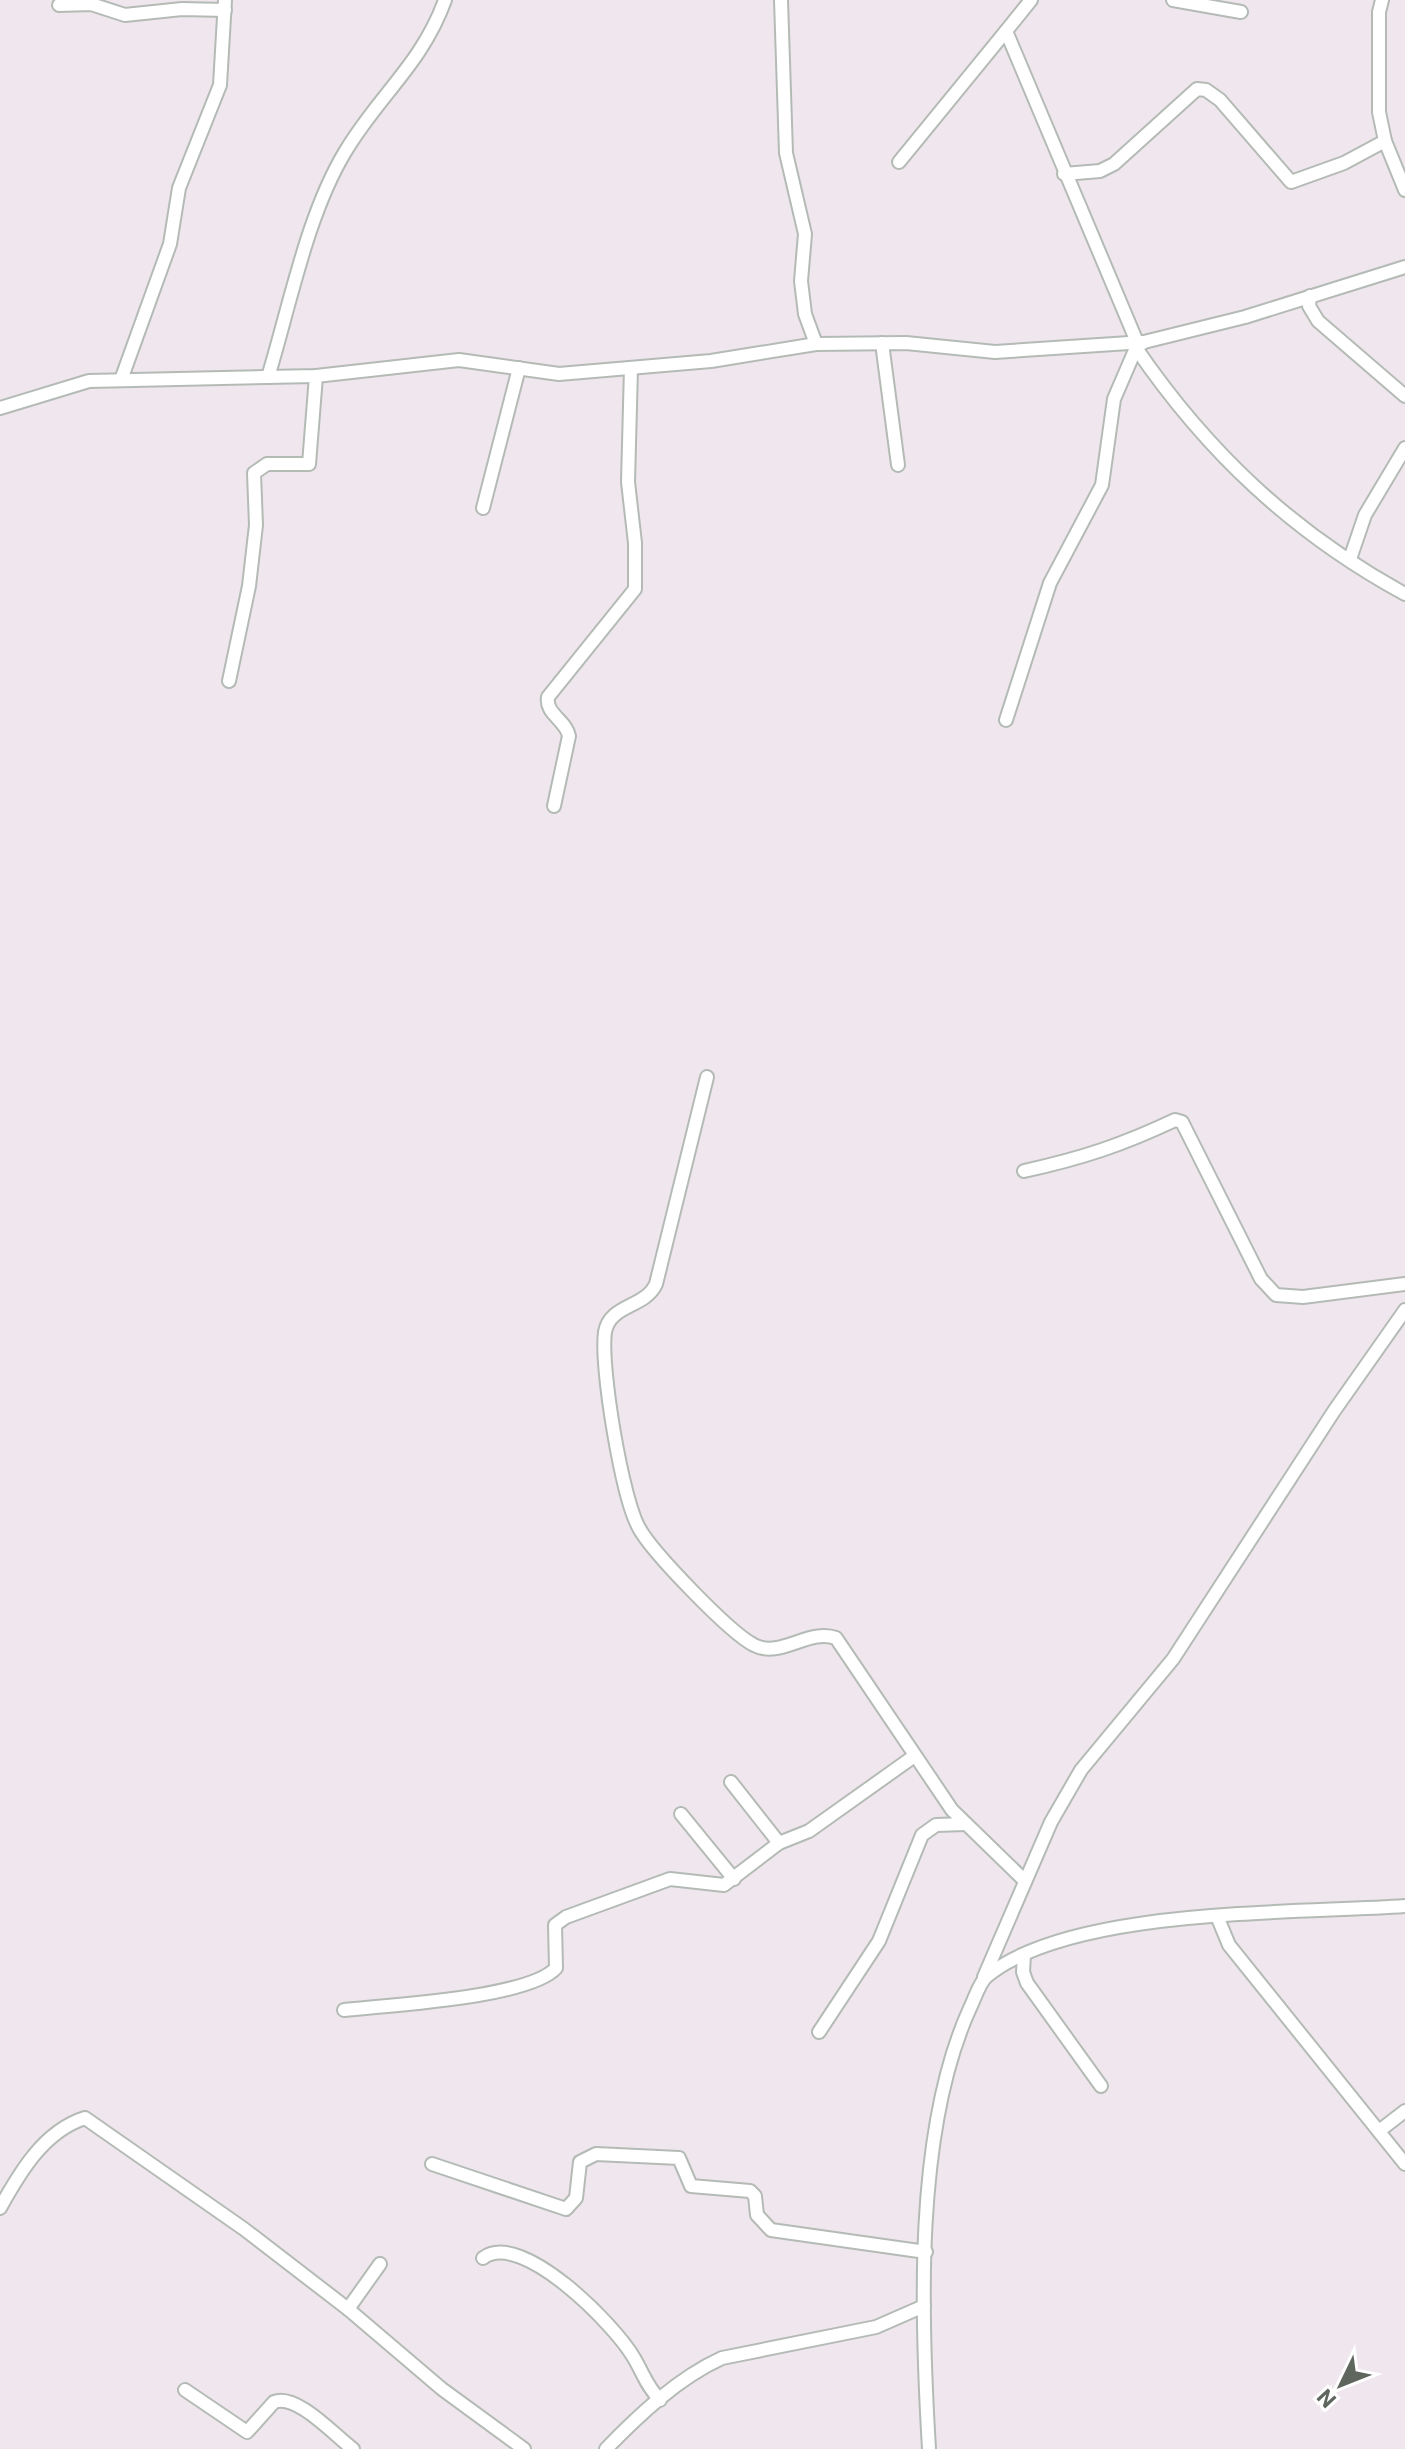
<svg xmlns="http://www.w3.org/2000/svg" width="1405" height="2449" font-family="Roboto,sans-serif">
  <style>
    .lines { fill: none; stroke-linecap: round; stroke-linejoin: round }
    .minor-casing { stroke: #b4bbb5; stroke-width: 16 }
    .minor { stroke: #fff; stroke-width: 12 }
  </style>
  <rect width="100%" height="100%" fill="#f0e7ee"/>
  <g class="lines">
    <g class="minor-casing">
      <g id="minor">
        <path d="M781,0L786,153L805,234L801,281L805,314L816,344"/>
        <path d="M1031,0L1006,31L1137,342"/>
        <path d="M1173,0L1241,12"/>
        <path d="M1382,0L1379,12V112L1385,141L1405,190"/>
        <path d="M59,5L91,4L125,15L182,9L225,10"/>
        <path d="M899,162L1006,31"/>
        <path d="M1064,174L1100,171L1114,164L1197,89L1206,90L1220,100L1291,182L1344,163L1385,141"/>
        <path d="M1310,296L1309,306L1318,321L1405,396"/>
        <path d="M882,343L898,465"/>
        <path d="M1136,348C1207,452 1293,533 1405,594"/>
        <path d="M268,377C290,305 307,215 345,152C378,96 422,64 445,0"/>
        <path d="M121,380L170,244L179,188L220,85L225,0"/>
        <path d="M0,408L89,381L316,376L459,360L559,374L711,361L816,344L906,343L995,352L1144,342L1245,317L1405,267"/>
        <path d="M483,508L519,368"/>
        <path d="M1350,559L1365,515L1405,448"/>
        <path d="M229,681L249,586L256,525L254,473L267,464H309L316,376"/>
        <path d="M1006,720L1050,583L1102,485L1114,399L1136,348L1144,342"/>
        <path d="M554,806L569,736C566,720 545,714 548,697L635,589V543L628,482L631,368"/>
        <path d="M707,1077L656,1284C645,1308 610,1304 605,1332C600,1366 622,1498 639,1528C652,1552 730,1633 754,1645C780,1659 809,1628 836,1638L952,1810L1025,1881"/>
        <path d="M1024,1171C1083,1158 1122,1145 1175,1120L1182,1122L1261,1279L1276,1295L1303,1297L1405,1284"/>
        <path d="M731,1782L779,1843"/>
        <path d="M681,1814L734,1879"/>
        <path d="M1217,1916L1229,1945L1405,2164"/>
        <path d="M1024,1955L1023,1972L1027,1983L1101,2086"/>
        <path d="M984,1977L1051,1822L1081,1770L1173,1659L1334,1411L1405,1310"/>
        <path d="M344,2010C388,2005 529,1998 556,1968L555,1925L566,1917L670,1879L724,1885L779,1843L809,1831L913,1757"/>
        <path d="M819,2032L879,1941L922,1835L936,1825L966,1824"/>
        <path d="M1379,2131L1405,2111"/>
        <path d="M432,2164L566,2209L576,2198L580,2162L596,2154L679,2158L691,2186L750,2191L755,2196L757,2215L771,2230L926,2252"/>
        <path d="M0,2208C20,2172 44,2131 85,2118L244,2229L348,2309L442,2389L524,2449"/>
        <path d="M483,2258C521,2229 615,2325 634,2358C644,2375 646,2385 660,2400"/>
        <path d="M348,2309L380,2264"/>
        <path d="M185,2390L247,2432L274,2402C297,2393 335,2436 353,2449"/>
        <path d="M606,2449C639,2415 678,2378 722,2358L876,2327L924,2306"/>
        <path d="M929,2449C921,2316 914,2131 970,2008C975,1998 979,1983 987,1976C1072,1907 1296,1914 1405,1906"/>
      </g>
    </g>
    <use href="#minor" class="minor"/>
  </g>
  <g transform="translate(1341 2385) rotate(227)" stroke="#ffffff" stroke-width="6" paint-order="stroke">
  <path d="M0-6L14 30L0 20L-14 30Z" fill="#5f665e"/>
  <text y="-12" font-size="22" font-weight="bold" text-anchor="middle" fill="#5f665e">N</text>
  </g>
</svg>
